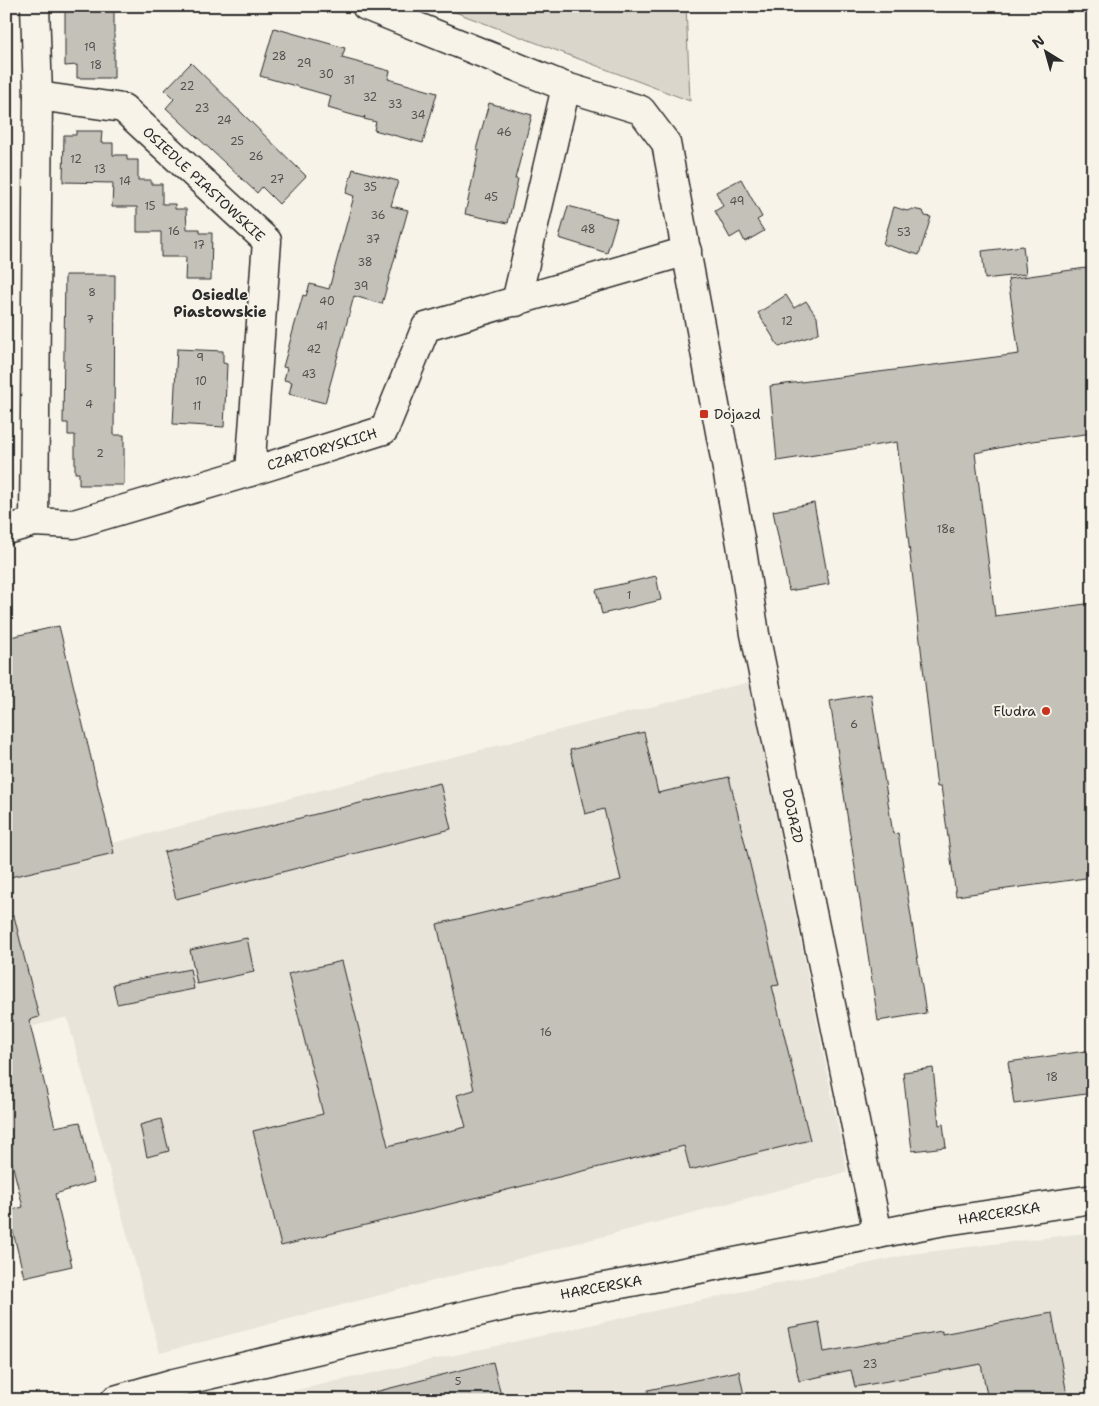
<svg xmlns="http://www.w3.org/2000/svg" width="1099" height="1406" font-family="'Shantell Sans',sans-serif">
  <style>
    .built { fill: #e8e4da }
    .green { fill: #dad6cc; stroke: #82807c }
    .building { fill: #c4c1b9; stroke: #2b2b2b }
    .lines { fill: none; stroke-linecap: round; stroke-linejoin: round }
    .street-casing { stroke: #2b2b2b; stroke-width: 31 }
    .secondary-casing { stroke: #2b2b2b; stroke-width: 31 }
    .street { stroke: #f7f3e8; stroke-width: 28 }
    .secondary { stroke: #f7f3e8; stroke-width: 28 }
    .poi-dot { fill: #c8321e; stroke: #f7f3e8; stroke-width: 2 }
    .labels { text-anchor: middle; stroke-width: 4; stroke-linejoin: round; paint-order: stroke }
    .number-label { font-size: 11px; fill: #51504e }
    .street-label { font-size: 14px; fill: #2b2b2b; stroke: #f7f3e8 }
    .poi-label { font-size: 14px; fill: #2b2b2b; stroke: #f7f3e8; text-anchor: start }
    .neighbourhood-label { font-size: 15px; font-weight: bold; fill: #2b2b2b; stroke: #f7f3e8 }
  </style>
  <rect width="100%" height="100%" fill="#f7f3e8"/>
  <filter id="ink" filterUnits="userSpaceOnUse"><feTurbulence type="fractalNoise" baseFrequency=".02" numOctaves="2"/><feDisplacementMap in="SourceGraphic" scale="10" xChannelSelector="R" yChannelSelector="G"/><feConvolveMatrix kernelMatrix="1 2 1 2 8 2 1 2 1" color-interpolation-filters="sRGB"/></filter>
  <g filter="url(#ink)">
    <g class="built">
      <path d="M749,682L847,1172L160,1353L67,1017L6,1034V870Z"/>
      <path d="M1093,1232V1400H251L911,1254Z"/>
    </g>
    <path class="green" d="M439,6H686L690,101Z"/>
    <g class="building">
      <path d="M65,6H114V78H77V65L65,66Z"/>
      <path d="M274,28L345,48L342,58L390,71L388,79L437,93L423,143L374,130L376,122L364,119L365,116L363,118L328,108L331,96L260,76Z"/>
      <path d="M191,63L306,176L279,204L262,187L257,193L166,108L174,99L165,90Z"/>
      <path d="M489,103L532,115L515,179H518L508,223L465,214L479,150H476Z"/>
      <path d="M76,131H102L101,143H113V155H127V160H138V180H151V184H162V204H175V209H186L187,229H200V233H212L211,280H185L186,257H161V232H137V207H112L113,183L63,182L64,135H76Z"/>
      <path d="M353,169L398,181L391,206L408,210L382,304L354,296L325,403L289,394L292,382L284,380L287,368L283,367L303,295L306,296L310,284L329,289L354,196L346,193Z"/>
      <path d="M741,179L762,217L757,220L764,231L745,242L740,232L730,238L715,211L723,206L716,192Z"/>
      <path d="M568,206L617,219L607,253L559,238Z"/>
      <path d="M894,207L907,211L912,209L923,211L925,216L931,217L919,255L883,244Z"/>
      <path d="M1023,246L1026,274L985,279L982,251Z"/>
      <path d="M1093,267V433L1032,441L975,453L995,616L1093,603V877L956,896L941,786L937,787L897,442L777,461L770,386L1019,354L1008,279Z"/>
      <path d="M65,275H115L114,435H124V485H79V473H75V435H68V423H63Z"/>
      <path d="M786,295L794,308L806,301L817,317L819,332L812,336L779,347L758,313Z"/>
      <path d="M177,349L223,351V363L227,364L224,427L173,424Z"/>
      <path d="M814,503L829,584L789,591L773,511Z"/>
      <path d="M656,576L661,600L602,614L596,590Z"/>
      <path d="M59,626L114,853L6,878V638Z"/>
      <path d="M871,694L893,834L898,833L926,1013L878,1021L830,701Z"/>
      <path d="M644,732L658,793L729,777L779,985L772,986L810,1140L690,1170L684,1146L281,1246L253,1131L323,1114L288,974L342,961L388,1146L466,1127L457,1095L474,1090L437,924L621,880L604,809L585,814L570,750Z"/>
      <path d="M440,783L451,829L176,899L164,852Z"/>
      <path d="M14,916L39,1017L29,1020L55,1127L80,1122L94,1182L55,1194L72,1266L24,1277L8,1211L23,1207L6,1139V917Z"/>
      <path d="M247,938L254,972L197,984L190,950Z"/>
      <path d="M190,969L194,989L117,1004L113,984Z"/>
      <path d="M1093,1050V1093L1014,1104L1008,1062Z"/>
      <path d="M933,1068L939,1125L943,1124L946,1147L912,1151L903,1072Z"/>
      <path d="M161,1119L169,1151L147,1157L140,1125Z"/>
      <path d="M1052,1313L1068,1400H988L981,1364L855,1387L851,1370L799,1381L788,1328L819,1322L824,1352L942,1331V1334Z"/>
      <path d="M493,1362L502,1400H376L375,1392Z"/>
      <path d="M739,1371L745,1400H649L648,1390Z"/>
    </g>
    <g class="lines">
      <g class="street-casing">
        <g id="street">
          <path d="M366,6L566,87L641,110L666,143L741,544L755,634L878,1234"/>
          <path d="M38,96L123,108L267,241L250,472"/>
          <path d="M516,302L566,87"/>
          <path d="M34,522L38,96L35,6"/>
          <path d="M6,530L34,522L74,524L250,472L384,430L426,327L687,251"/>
        </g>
      </g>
      <g class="secondary-casing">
        <path id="secondary" d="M115,1400L174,1383L513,1304L653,1278L939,1222L1093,1199"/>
      </g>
      <use href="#street" class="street"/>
      <use href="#secondary" class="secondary"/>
    </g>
  </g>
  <g class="poi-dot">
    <rect x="699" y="409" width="10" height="10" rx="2.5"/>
    <circle cx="1046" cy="711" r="5"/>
  </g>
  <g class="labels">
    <g class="number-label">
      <text x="90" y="51">19</text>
      <text x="279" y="60">28</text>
      <text x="304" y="67">29</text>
      <text x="96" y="69">18</text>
      <text x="326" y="78">30</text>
      <text x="349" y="84">31</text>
      <text x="187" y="90">22</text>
      <text x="370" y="101">32</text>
      <text x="395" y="108">33</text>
      <text x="202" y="112">23</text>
      <text x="418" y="119">34</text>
      <text x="224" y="124">24</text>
      <text x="504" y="136">46</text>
      <text x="237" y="145">25</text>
      <text x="256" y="160">26</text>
      <text x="76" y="163">12</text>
      <text x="100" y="173">13</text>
      <text x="277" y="183">27</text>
      <text x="125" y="185">14</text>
      <text x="370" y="191">35</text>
      <text x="491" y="201">45</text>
      <text x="737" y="205">49</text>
      <text x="150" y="210">15</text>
      <text x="378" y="219">36</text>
      <text x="588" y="233">48</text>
      <text x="174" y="235">16</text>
      <text x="904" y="236">53</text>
      <text x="373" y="243">37</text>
      <text x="199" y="249">17</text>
      <text x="365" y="266">38</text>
      <text x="361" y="290">39</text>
      <text x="92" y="296">8</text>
      <text x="327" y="305">40</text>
      <text x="90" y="323">7</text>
      <text x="787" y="325">12</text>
      <text x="322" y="330">41</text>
      <text x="314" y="353">42</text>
      <text x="200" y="361">9</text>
      <text x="89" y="372">5</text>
      <text x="309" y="378">43</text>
      <text x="201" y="385">10</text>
      <text x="89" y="408">4</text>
      <text x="197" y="410">11</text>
      <text x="100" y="457">2</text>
      <text x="946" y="533">18e</text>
      <text x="629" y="599">1</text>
      <text x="854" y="728">6</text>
      <text x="546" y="1036">16</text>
      <text x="1052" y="1081">18</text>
      <text x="870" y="1368">23</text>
      <text x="458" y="1385">5</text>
    </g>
    <g class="street-label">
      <text transform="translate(204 184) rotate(43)" y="5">OSIEDLE PIASTOWSKIE</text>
      <text transform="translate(322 449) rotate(-17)" y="5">CZARTORYSKICH</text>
      <text transform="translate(793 816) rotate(78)" y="5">DOJAZD</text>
      <text transform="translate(999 1213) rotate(-9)" y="5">HARCERSKA</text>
      <text transform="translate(601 1287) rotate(-10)" y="5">HARCERSKA</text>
    </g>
    <g class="poi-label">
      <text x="714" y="419">Dojazd</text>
      <text x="1036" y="716" text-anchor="end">Fludra</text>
    </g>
    <g class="neighbourhood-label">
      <text x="220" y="300">Osiedle<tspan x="220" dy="17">Piastowskie</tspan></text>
    </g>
  </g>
  <rect width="1099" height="1406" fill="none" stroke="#f7f3e8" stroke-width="25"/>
  <rect x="12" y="12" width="1074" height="1381" fill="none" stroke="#2b2b2b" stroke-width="2" filter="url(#ink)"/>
  <g transform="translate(1046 52) rotate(323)" stroke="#f7f3e8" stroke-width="4" paint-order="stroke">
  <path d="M0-4L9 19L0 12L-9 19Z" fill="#2b2b2b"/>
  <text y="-8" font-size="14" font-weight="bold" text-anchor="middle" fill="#2b2b2b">N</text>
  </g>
</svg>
